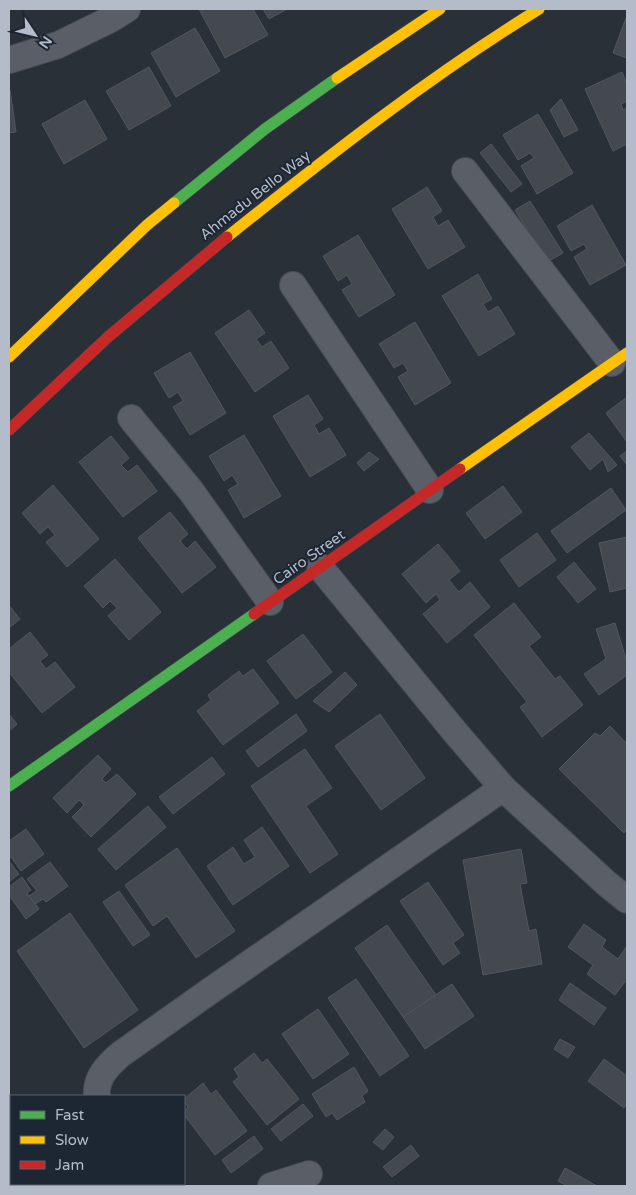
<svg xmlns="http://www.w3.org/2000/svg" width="636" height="1195" font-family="'Varela Round',sans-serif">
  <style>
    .building { fill: #444950; stroke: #52575f }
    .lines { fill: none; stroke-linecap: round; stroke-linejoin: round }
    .street-casing { stroke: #484c53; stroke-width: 28 }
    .fast-casing { stroke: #484c53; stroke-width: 12 }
    .slow-casing { stroke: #484c53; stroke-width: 12 }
    .jam-casing { stroke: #484c53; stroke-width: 12 }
    .street { stroke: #5a5e66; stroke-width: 26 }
    .fast { stroke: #4caf50; stroke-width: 11 }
    .slow { stroke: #ffc107; stroke-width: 11 }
    .jam { stroke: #c62828; stroke-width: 11 }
    .labels { text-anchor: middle; stroke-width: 4; stroke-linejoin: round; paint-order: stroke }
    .street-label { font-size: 15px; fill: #b4bcc9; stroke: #1d2633 }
  </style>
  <rect width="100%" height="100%" fill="#2a3038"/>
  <g class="building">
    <path d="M199,9H253L268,35L225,58Z"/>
    <path d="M263,9H287L269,19Z"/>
    <path d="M626,18L627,19V58L613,53Z"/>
    <path d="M195,28L220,71L176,97L151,53Z"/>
    <path d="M149,67L171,106L129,130L106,91Z"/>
    <path d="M622,72L627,84V101L621,104L623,110L627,108V144L613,151L585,89Z"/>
    <path d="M10,90L16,132L9,133V91Z"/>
    <path d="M561,99L578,130L564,137L550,110Z"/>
    <path d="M85,100L107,139L64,164L42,124Z"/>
    <path d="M538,114L573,173L537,194L521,166L534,158L530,153L518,160L503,135Z"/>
    <path d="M491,144L522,184L511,192L480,153Z"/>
    <path d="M427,187L442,211L433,217L438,226L448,220L465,247L428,269L392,209Z"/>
    <path d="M530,201L563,253L547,262L515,210Z"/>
    <path d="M592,205L626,265L590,285L574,257L587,249L584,244L571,251L557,226Z"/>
    <path d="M358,235L395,295L359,317L342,290L352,284L347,275L338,281L323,256Z"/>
    <path d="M478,274L492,299L483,304L488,312L498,306L515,334L479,356L442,296Z"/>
    <path d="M249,310L265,333L256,339L262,347L271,341L289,368L255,392L215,333Z"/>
    <path d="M415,322L451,383L415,405L398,377L408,371L403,363L394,368L379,344Z"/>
    <path d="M190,352L226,413L190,435L173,407L183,401L178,392L169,398L154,373Z"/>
    <path d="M308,395L323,419L314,425L319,434L329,428L346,455L310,477L273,416Z"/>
    <path d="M627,397V442L606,413Z"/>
    <path d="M589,433L617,465L608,472L603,459L590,470L571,447Z"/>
    <path d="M244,435L281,496L244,518L228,490L238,484L232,475L224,481L209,456Z"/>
    <path d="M111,436L129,458L121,465L128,472L137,465L157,491L123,517L79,462Z"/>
    <path d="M627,451V465L620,456Z"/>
    <path d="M369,452L379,459L364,471L357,463Z"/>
    <path d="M53,485L99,539L67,567L46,542L55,535L48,527L40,534L22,513Z"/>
    <path d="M503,486L522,512L485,539L466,513Z"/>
    <path d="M611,488L626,510L567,553L551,531Z"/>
    <path d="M170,512L188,534L180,541L187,549L195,541L216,567L182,593L138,538Z"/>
    <path d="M537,533L556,560L519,587L500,560Z"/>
    <path d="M627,537V588L610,592L599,543Z"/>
    <path d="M438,544L460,571L449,580L459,592L470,582L490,607L447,643L423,614L440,600L436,594L426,603L402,574Z"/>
    <path d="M115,559L161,612L129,640L108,616L117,608L110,601L103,608L84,586Z"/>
    <path d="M574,562L596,589L578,603L557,577Z"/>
    <path d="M514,603L541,637L529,646L555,679L560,676L583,705L542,737L520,707L527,702L474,635Z"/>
    <path d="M9,605L20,619L9,628Z"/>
    <path d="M615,623L627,662V675L599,695L584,674L606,659L596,629Z"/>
    <path d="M30,632L48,655L40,661L46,669L55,662L75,687L42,713L9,672V649Z"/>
    <path d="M303,634L332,672L296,699L267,661Z"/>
    <path d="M253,669L279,703L223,745L197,711L211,700L208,695L239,671L243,676Z"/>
    <path d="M345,672L357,685L329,712L313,701Z"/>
    <path d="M9,714L17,724L9,731Z"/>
    <path d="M296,714L307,731L258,767L246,751Z"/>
    <path d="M380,714L425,778L381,810L335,746Z"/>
    <path d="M610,726L627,744V830L624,833L559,769L595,733L600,736Z"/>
    <path d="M305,749L332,788L306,806L338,854L310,873L251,786Z"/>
    <path d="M98,755L111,769L102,779L106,783L117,774L136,794L91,837L72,817L84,805L79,800L67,813L53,798Z"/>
    <path d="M212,757L225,774L173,814L159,797Z"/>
    <path d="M148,806L166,827L116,870L98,849Z"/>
    <path d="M262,827L289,866L233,905L207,866L233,847L244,864L255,857L244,840Z"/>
    <path d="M26,829L44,854L21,871L11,857L9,859V841Z"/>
    <path d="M177,848L235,931L196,958L167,916L153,926L125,885Z"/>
    <path d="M521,849L527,883L520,884L529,931L536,929L542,964L483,975L463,860Z"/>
    <path d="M9,861L19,874L9,882Z"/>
    <path d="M50,862L68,886L46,902L43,899L35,904L29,896L37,891L27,879Z"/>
    <path d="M22,877L31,890L27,893L39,909L26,919L9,895V887Z"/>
    <path d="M428,882L464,935L453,943L460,953L443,965L400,901Z"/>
    <path d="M119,891L150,935L133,946L103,902Z"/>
    <path d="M70,913L138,1010L84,1048L17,951Z"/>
    <path d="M584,924L606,940L602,947L618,959L627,946V979L615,995L587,974L593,965L568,947Z"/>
    <path d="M387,925L436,995L403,1017L355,948Z"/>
    <path d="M356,979L409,1056L380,1076L328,998Z"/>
    <path d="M570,983L606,1008L594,1025L559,1000Z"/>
    <path d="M452,984L474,1016L425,1049L403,1017Z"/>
    <path d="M318,1009L349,1054L313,1079L282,1034Z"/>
    <path d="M560,1039L575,1047L568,1058L554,1049Z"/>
    <path d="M254,1053L262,1063L267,1059L299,1099L267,1125L233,1082L239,1077L234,1069Z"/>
    <path d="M604,1059L627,1076V1103L624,1108L588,1081Z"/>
    <path d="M354,1067L368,1091L362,1096L365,1102L337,1120L332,1113L326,1117L312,1094Z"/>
    <path d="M203,1083L211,1094L216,1090L247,1131L215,1155L184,1115V1111L188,1107L184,1101V1099Z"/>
    <path d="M303,1104L313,1116L281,1141L271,1129Z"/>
    <path d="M385,1129L394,1137L383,1150L373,1142Z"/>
    <path d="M254,1136L263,1149L231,1173L222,1160Z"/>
    <path d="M411,1145L419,1156L392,1177L383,1167Z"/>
    <path d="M565,1168L597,1186H567L558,1181Z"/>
    <path d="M59,1184H123L124,1186H60Z"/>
  </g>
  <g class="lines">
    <g class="street-casing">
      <g id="street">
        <path d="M9,60L58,45L111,19L127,9"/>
        <path d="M465,171L612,363"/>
        <path d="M293,285L430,490"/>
        <path d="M131,418L191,491L270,602"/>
        <path d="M320,567L455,732L503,788L606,883L627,900"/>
        <path d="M97,1096C95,1078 108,1065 121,1054L210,991L503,788"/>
        <path d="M168,1184L170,1186"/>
        <path d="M271,1186L309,1174"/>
      </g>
    </g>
    <g class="fast-casing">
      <g id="fast">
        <path d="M174,203L265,129L337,78"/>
        <path d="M9,786L254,614"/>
      </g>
    </g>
    <g class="slow-casing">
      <g id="slow">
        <path d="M337,78L440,9"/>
        <path d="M227,237C328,156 429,77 539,9"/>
        <path d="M9,357L147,225L174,203"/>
        <path d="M460,469L627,353"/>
      </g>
    </g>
    <g class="jam-casing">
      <g id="jam">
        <path d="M9,430L108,337L227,237"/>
        <path d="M254,614L460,469"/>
      </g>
    </g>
    <use href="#street" class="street"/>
    <use href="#fast" class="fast"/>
    <use href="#slow" class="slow"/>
    <use href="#jam" class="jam"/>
  </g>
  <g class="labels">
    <g class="street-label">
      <text transform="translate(255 195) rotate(-38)" y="5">Ahmadu Bello Way</text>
      <text transform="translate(309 557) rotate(-35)" y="5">Cairo Street</text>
    </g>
  </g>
  <rect width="636" height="1195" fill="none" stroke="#b4bcc9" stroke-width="20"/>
  <rect x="10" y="1095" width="175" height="90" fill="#1d2633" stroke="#59626f"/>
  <rect x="20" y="1111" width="25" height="8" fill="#4caf50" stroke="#59626f"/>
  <text x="55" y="1120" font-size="15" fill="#b4bcc9">Fast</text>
  <rect x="20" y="1136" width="25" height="8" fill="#ffc107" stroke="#59626f"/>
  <text x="55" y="1145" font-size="15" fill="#b4bcc9">Slow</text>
  <rect x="20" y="1161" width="25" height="8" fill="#c62828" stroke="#59626f"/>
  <text x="55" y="1170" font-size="15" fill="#b4bcc9">Jam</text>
  <g transform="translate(35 35) rotate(125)" stroke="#1d2633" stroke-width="4" paint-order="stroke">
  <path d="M0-4L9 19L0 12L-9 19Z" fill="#b4bcc9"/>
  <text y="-8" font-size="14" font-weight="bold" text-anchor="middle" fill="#b4bcc9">N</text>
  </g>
</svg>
